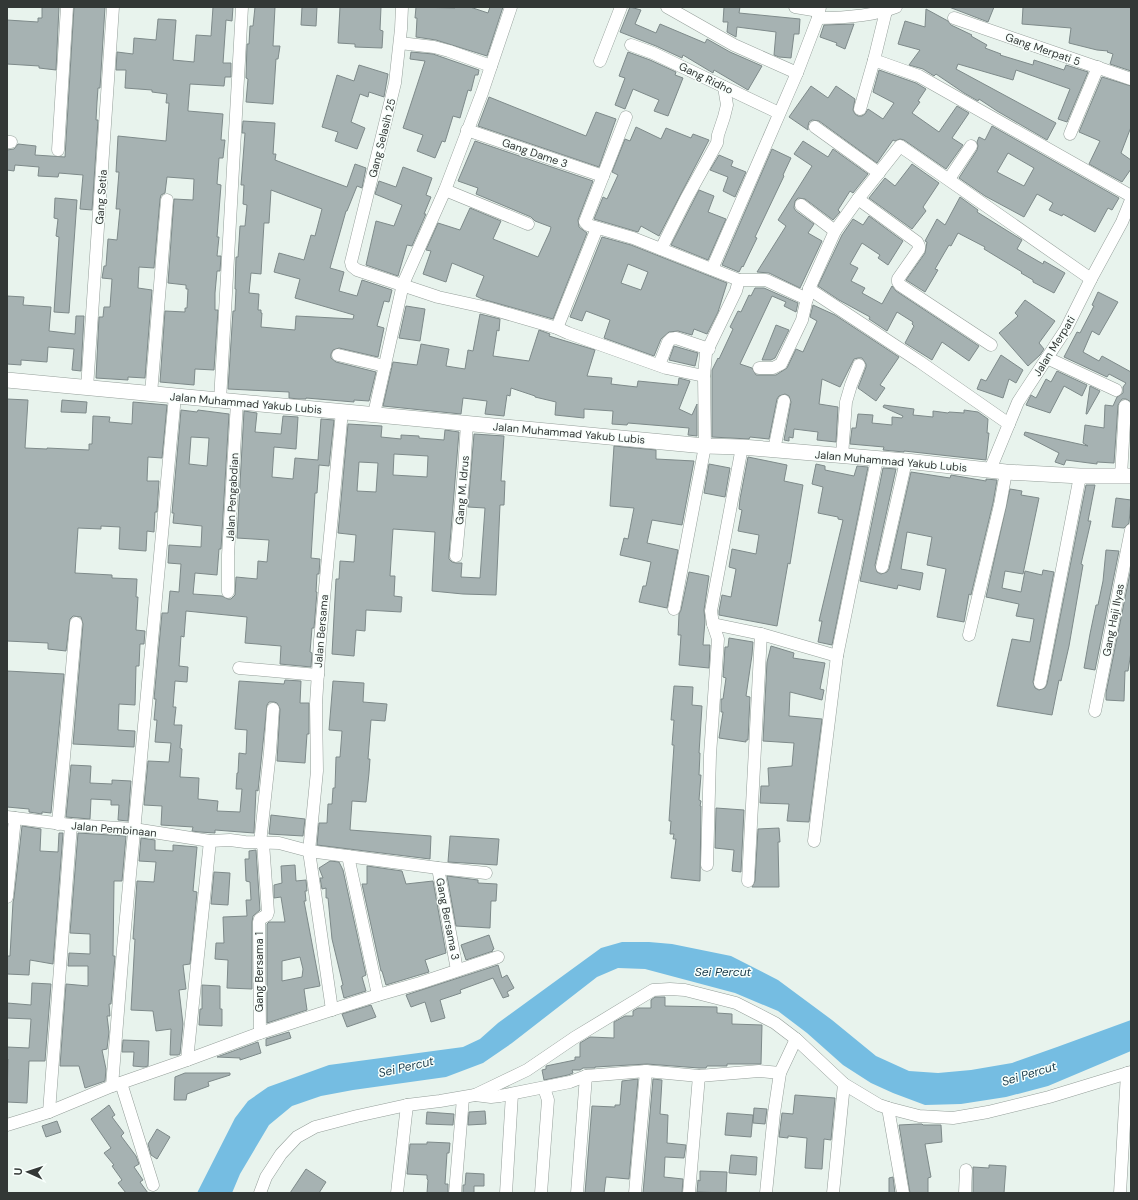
<svg xmlns="http://www.w3.org/2000/svg" width="1138" height="1200" font-family="'DM Sans',sans-serif">
  <style>
    .water { fill: #75bde2 }
    .building { fill: #a6b2b2; stroke: #7e8a8a; fill-rule: evenodd }
    .lines { fill: none; stroke-linecap: round; stroke-linejoin: round }
    .minor-casing { stroke: #959f9a; stroke-width: 13 }
    .major-casing { stroke: #959f9a; stroke-width: 16 }
    .minor { stroke: #fff; stroke-width: 12 }
    .major { stroke: #fff; stroke-width: 15 }
    .labels { text-anchor: middle; stroke-width: 3; stroke-linejoin: round; paint-order: stroke }
    .street-label { font-size: 11px; fill: #333836; stroke: #f8fffc }
    .water-label { font-size: 12px; font-style: italic; fill: #183a4a; stroke: #f8fffc }
  </style>
  <rect width="100%" height="100%" fill="#e8f3ed"/>
  <path class="water" d="M622,942H649L672,944L731,956L778,980L832,1020L876,1056L909,1071L938,1073L971,1070L1012,1063L1057,1047L1131,1020V1051L1048,1086L1006,1097L961,1104L925,1105L893,1093L871,1083L843,1065L807,1033L778,1011L735,993L645,969L618,968L597,977L512,1043L483,1063L446,1077L353,1090L321,1096L292,1106L269,1125L240,1174L232,1193H197L235,1118L248,1101L268,1087L329,1065L463,1047L480,1039L498,1023L601,948Z"/>
  <g class="building">
    <path d="M42,7H59L56,70L39,68V66L7,64V20L38,22V18H42Z"/>
    <path d="M74,7H105L100,88H98L97,102L96,120H98L92,210L80,209L83,175L59,173L58,177L38,176L39,167L15,165L14,171L7,170V150L14,149L18,144L36,146L35,155L65,157Z"/>
    <path d="M213,7H233L232,21L226,20L223,63H231V77H225L224,86L190,84L188,109V111L223,114L221,140H225L223,158H219L217,184L221,185L217,237H219L217,256H221L220,271H217L215,293V310H218L214,370L195,369L194,385L160,382L165,311L185,312V308H187L188,289H186V285L168,283L174,199L193,200L194,179L167,177L165,193L161,195L160,199L154,268L139,267L138,288L152,290L145,378L128,377V380L96,378L99,317H103L104,307H110L112,279L102,278L104,266H106L108,239L117,240L120,209H116L119,172H116L118,136L166,141L169,103H166L167,94L152,92V90L125,88L126,70H116L117,52L133,54L134,38L156,40L158,19L176,20L173,60L194,62L196,35L211,36Z"/>
    <path d="M255,7H275L273,46H280L278,59H276L273,104L246,102L248,79L246,78L247,44H249L250,26H253Z"/>
    <path d="M302,7H317L316,26L301,25Z"/>
    <path d="M340,7H381L380,30L383,31L382,48L355,47V44L338,43Z"/>
    <path d="M416,7L455,8V7H470L488,13L490,7H503L487,56L436,40L416,37L417,18H415Z"/>
    <path d="M630,7L641,10L635,24L656,33L660,24L705,43L707,39L730,52L762,66L748,90L714,70L713,73L683,55L682,58L656,46L620,32Z"/>
    <path d="M724,7H740L739,13L800,19L799,34H794L791,58L779,57L774,55L776,32L737,27L736,37L727,32L728,22H723Z"/>
    <path d="M949,7H994L988,22Z"/>
    <path d="M1023,7H1131V71L1110,64L1113,54L1107,52L1108,51L1097,50L1069,43L1071,28L1022,24Z"/>
    <path d="M926,9L948,21L951,25L972,35L971,36L987,45L985,48L1001,54L1000,55L1033,65L1034,60L1064,70L1066,65L1088,72L1067,122L1058,119L1070,89L1016,70L1013,80L958,64L956,69L1056,123L1047,140L997,111L979,99L978,101L964,93L936,74L934,76L923,69L909,65L920,50L898,44L905,21L925,27Z"/>
    <path d="M854,24L845,49L836,45L837,43L820,37L824,25Z"/>
    <path d="M411,52L433,54L479,70L478,75H475L471,91L468,90L460,118L453,116L445,142L442,141L435,158L417,151L423,135L403,128L425,61L410,59Z"/>
    <path d="M628,52L650,60L676,72L675,75L683,78L668,116L654,111L659,100L633,89L625,109L615,105L625,78L619,76Z"/>
    <path d="M359,65L388,74L384,97L369,92L368,97L360,94L351,122L365,128L357,149L335,141L338,132L322,127L337,75L354,81Z"/>
    <path d="M879,70L916,83L926,89L918,101L920,102L912,113L939,132L957,106L969,113L952,138L963,145L946,169L904,140L900,139L895,141L893,140L877,163L819,121L812,120L809,122L808,126V130L789,117L811,86L828,98L836,86L855,99L853,110L855,114L858,116H862L865,114L868,109L883,119L894,103L873,92Z"/>
    <path d="M1102,77L1131,86V127L1121,153L1131,160V169L1122,182L1089,164L1100,141L1079,132Z"/>
    <path d="M489,97L586,136L596,112L616,119L599,167L478,126Z"/>
    <path d="M243,121L275,123L273,154H276L275,160L317,176L347,187L355,164L366,168L362,188L357,186L347,211H346L330,268L344,272L339,291L357,296L362,280L392,290L389,302L384,301L377,326L384,328L378,357L339,348L333,350L331,354V358L336,362L376,372L369,401L354,400V402L306,398V399H299L289,398V392L228,389L233,311H235L236,289H235L236,257H238L240,226H245L247,205L243,204L244,185H241L245,133H242ZM271,190L322,209L315,236L311,235L304,260L279,253L274,272L300,279L295,298L354,315L353,319L296,316L295,330L261,327L262,313H261V310H258L259,294L249,293L251,273L261,274L264,223H269Z"/>
    <path d="M992,126L1119,198L1112,210L1108,208L1095,232L1063,214L1062,216L1049,210L1053,203L1037,194L1024,217L985,196L959,178L977,150L978,146L977,142L979,137L985,140ZM1008,153L1034,168L1024,186L997,172Z"/>
    <path d="M636,127L661,139L666,128L691,138L693,134L709,140L659,236L641,226L638,232L594,219L603,197L607,199L618,175L612,172L625,139L630,141Z"/>
    <path d="M475,141L593,181L578,220L579,227L587,233L553,319L482,299L476,296L484,276L452,263L446,282L423,274L431,251L426,250L438,223L460,230L470,208L501,221L493,239L538,257L550,231L551,227L535,221L531,217L476,194L478,188L458,181Z"/>
    <path d="M803,141L828,157L833,149L868,174L853,193L850,191L838,210L840,212L833,220L805,199L798,198L795,201L794,208L796,211L814,224L808,233L822,241L800,288L769,273L757,272L786,226L778,220L812,166L794,154Z"/>
    <path d="M772,149L791,158L783,175L784,176L755,237L757,238L743,267L742,266L739,272L722,265Z"/>
    <path d="M719,155L733,161L731,166L746,172L735,197L723,191L728,177L710,170Z"/>
    <path d="M912,164L939,183L923,207L926,211L912,229L869,198L885,178L895,186Z"/>
    <path d="M403,167L432,178L426,195L431,197L424,214H426L412,246L407,245L398,276L366,265L376,221L394,226L402,205L375,194L379,181L396,187Z"/>
    <path d="M699,190L714,196L708,212L726,219L708,260L671,245Z"/>
    <path d="M960,197L978,210L977,212L1022,240L1017,249L1043,264L1044,261L1065,273L1054,293L1033,282V280L1021,273L1022,272L984,249L985,247L958,233L951,246L949,245L935,269L938,270L925,292L906,280L925,253L927,242L925,241L937,219L945,225Z"/>
    <path d="M55,198L77,200L69,313L54,312L59,237L56,236L58,219L54,218Z"/>
    <path d="M869,216L903,241L888,265L878,258L880,255L862,243L850,264L858,268L851,281L865,288L862,293L882,304L892,286L896,291L979,346L969,361L942,342L932,360L905,343L914,326L912,324L913,322L897,312L887,331L869,319L870,317L839,300L818,286L842,235L853,219L863,225Z"/>
    <path d="M602,237L631,245L727,283L718,312L707,334L694,329L692,335L678,331L669,332L661,339L654,356L604,338L610,320L586,311L582,321L570,317ZM628,264L648,272L641,290L621,283Z"/>
    <path d="M755,288H764L798,303L796,312L784,306L786,302L772,296L740,364L752,368L756,375H776L787,368L796,349L803,352L817,321L810,317L813,305L835,315L899,357L880,385L885,388L876,401L858,388L866,367V364L862,358H858L854,359L840,387L822,379L819,404L838,407L836,442L817,440L818,432L794,429L793,438L789,437V441L784,440L791,402L789,396L785,394L779,396L777,399L769,439L750,437L749,439L712,437V370L718,358L719,359L733,329L730,327L738,311L741,312L749,295L751,296Z"/>
    <path d="M1098,292L1118,302L1099,335L1092,331L1083,352L1099,361L1102,356L1131,372V402L1126,399H1122L1118,405L1114,463L1097,462V464L1066,460L1064,465L1055,462L1059,453L1024,435L1025,432L1088,446L1083,443L1085,425L1104,428L1105,405L1113,406L1117,397L1123,393V387L1126,383L1109,374L1107,377L1064,357L1077,332L1080,333L1094,306L1092,305Z"/>
    <path d="M7,296L24,297L23,305L51,307L49,331L75,334L76,316H84L81,371L72,370L74,349L48,347L47,362L21,360V365L7,364Z"/>
    <path d="M1025,300L1055,321L1039,343L1044,349L1040,355L1028,366L999,333L1018,316L1015,313Z"/>
    <path d="M406,306L425,309L420,341L399,338Z"/>
    <path d="M480,314L500,319L499,331L497,330L493,356L529,361L539,330L550,334L549,336L595,350L587,376L612,378L611,384L637,387L638,381L678,385L679,378L690,381L679,409L692,415L697,404V436L688,435L689,428L628,423L627,425L612,424L613,411L584,409V418L555,415L556,402L535,397V396L511,388L510,396L507,395L504,416L485,414L487,401L463,398L461,414L383,406L393,362L417,365L421,344L449,349L446,366L465,369L468,350L473,351Z"/>
    <path d="M776,325L789,330L775,358L771,360H762Z"/>
    <path d="M674,346L698,353L695,366L669,360Z"/>
    <path d="M1001,355L1023,370L1016,383L1009,379L1003,398L977,389L981,379L986,381Z"/>
    <path d="M1057,371L1087,385L1082,396L1064,386L1050,413L1026,405L1031,395L1036,398L1046,379L1051,382Z"/>
    <path d="M1090,386L1100,391L1087,414H1086Z"/>
    <path d="M7,399L28,400L25,448L47,449V448L89,450V444H92L93,416L110,417L109,422L132,424L133,402L167,405L162,458L148,457L147,481H159L157,512H155L154,532L147,531L146,551L119,549L120,527L101,526V529L78,528L75,573L112,575V578L137,579L136,597H138L136,630L145,631L144,644H140L139,666H136L135,705L119,704L118,730L135,731L134,747L73,744L83,624L81,617L73,616L70,619L66,651L48,649V643L7,641Z"/>
    <path d="M62,400L87,402L86,413L61,412Z"/>
    <path d="M884,405L914,409L913,415L933,417V411L948,413L949,412L964,413V410L978,412L988,419L987,433H989L986,460L904,451V452L883,450L884,447L850,444L852,428H856L858,414L873,415L872,423L892,425V417L902,418L903,416L883,407Z"/>
    <path d="M181,410L197,412L198,410L229,414L221,549H219L217,575L195,573L193,594L222,596L228,599H231L235,595L236,577L257,579L258,561L267,562L269,540L237,538L244,411L257,413L255,432L281,434L283,416L298,417L296,449L274,447L272,477L293,479L295,458L318,460L321,419L334,420L329,466L319,465L317,493H315L311,558L320,559L319,574H317L316,592H317L314,628H312L310,652L312,653L311,667L280,664L281,646L245,643L247,617L186,611L184,637L181,636L179,666L188,667L187,682L175,681L173,707H176L174,725H182L180,748L182,749L180,777L199,778L198,799L218,801L217,811L240,812L242,789H236L237,773H238L239,753L246,754L247,730L235,729L239,681L284,684L285,680L301,681L300,703H309V734H307L305,763L277,761L280,709L277,703L274,702H269L267,705L258,791L256,790L254,833L215,830V833L200,832L192,831L193,827L161,825L162,806L144,805L148,761L169,762L171,743L155,742L157,720H154L156,699H154L162,613H168L170,591L179,592L181,564L168,563L169,545L201,547L202,526L173,523L174,513H172ZM191,437L209,438L207,466L189,464Z"/>
    <path d="M348,424L382,426L381,437L401,439V435L419,436V438L444,440L445,430L459,432L449,555V559L452,562L456,563H462L461,577L480,578L485,508L468,507L474,434L504,436L501,481H505L504,505H500L496,595L463,594L432,591L435,532L393,529L390,576H395L394,596L402,597L401,612L366,610L365,631L356,630L354,656L332,654L336,579H339L340,561L354,562L356,535L338,533ZM394,454L428,456L427,477L393,475ZM359,462L378,463L376,492L357,491Z"/>
    <path d="M614,446L656,450V459L694,461L682,525L652,520L647,543L678,550L667,608L639,602L643,586H646L651,562L620,555L624,538L628,539L634,508L610,506Z"/>
    <path d="M748,457L787,465L784,481L803,485L790,564L788,563L777,626L719,615V611L722,595L731,597L736,569L729,567L732,549L756,554L759,535L738,531L742,510L739,509L740,499Z"/>
    <path d="M709,464L730,468L725,497L704,493Z"/>
    <path d="M816,464L825,466V470L854,476L857,466L868,467L832,645L818,642L822,621H819L843,520L838,519V517L818,513L823,487L812,484Z"/>
    <path d="M883,468L896,469L875,565L877,572L881,574L887,572L889,569L911,472L950,478L951,475L986,481V479L997,480L993,503L971,595L969,594L964,622L937,617L946,569L927,565L932,537L907,532L901,569L923,573L920,590L898,585L897,589L860,581Z"/>
    <path d="M1086,485H1095L1088,521H1091L1081,564L1083,565L1069,646L1061,681L1059,680L1052,715L997,706L1012,639L1030,642L1034,619L1016,616L1019,604L986,597L1010,489L1022,491L1021,495L1039,498L1023,574L1005,571L1002,588L1021,592L1025,571L1042,575L1043,570L1054,572L1033,682L1035,688L1039,690L1045,688L1047,684Z"/>
    <path d="M1116,498L1131,500L1129,523L1124,528L1112,527Z"/>
    <path d="M1106,550L1119,551L1095,670L1084,668L1090,634L1096,605H1098L1103,581Z"/>
    <path d="M1131,568V652L1128,671H1125L1124,701L1106,700V693Z"/>
    <path d="M689,572L709,576L704,610L705,621L703,645H710L709,668L679,665L681,635H678L679,614L681,610Z"/>
    <path d="M729,638L753,642L752,655L746,696L750,697L748,740H746V742L719,738L723,712H721V699H723L726,678L723,677L725,647H728Z"/>
    <path d="M771,646L794,653L793,658L825,663L820,689L824,690L822,700L790,692L789,716L822,719L809,822L787,821L789,804L760,803L761,786H769L768,768L792,766L794,743L763,741L767,662Z"/>
    <path d="M7,671L64,674L51,813L42,812V814L29,812V809L7,807Z"/>
    <path d="M333,681L364,683L363,702L387,704L385,721L371,720L368,759H370L369,773L366,802L352,801L350,830L431,836L430,859L317,845L319,823H327L328,804H332L333,788H335L336,757H340L342,731L329,730Z"/>
    <path d="M674,686L693,687L692,705L702,706L699,753H700L699,775H701L699,800L701,801L700,806H701L700,881L671,878L676,839H673L674,834H670L671,821H669L674,745H672L674,720H671Z"/>
    <path d="M71,765L91,766L90,783L112,784V780L131,781L128,821L118,820L119,805H111V800L91,799L90,819L66,817Z"/>
    <path d="M716,808L744,810L741,872L732,871L734,850L715,848Z"/>
    <path d="M271,815L305,819L303,836L269,834Z"/>
    <path d="M22,826L41,829L40,851L58,852L59,833H63L53,964L30,960L29,975L7,974V956H10L13,902L14,898Z"/>
    <path d="M779,828L780,842H778L779,887H752L755,881L758,829Z"/>
    <path d="M78,833L126,836L122,881H114L113,956H115L111,1004H109L110,1016H107L109,1032L107,1049L102,1050L106,1069L105,1081L85,1088L79,1066H60L66,984L88,986V966H68L69,953L90,954V934L70,933Z"/>
    <path d="M450,836L499,839L497,865L448,862Z"/>
    <path d="M141,838L155,840V850L173,851V845L197,847L193,891L197,892L190,964L183,965L186,989L179,990L183,1024L180,1054L178,1055H170L171,1029L156,1031L153,1011L131,1010L135,939H133L137,881L154,882L156,862L139,861Z"/>
    <path d="M256,850L260,910L253,916L252,922V989L227,988L228,960L215,959L216,943H224L223,917L247,916L246,900H251L250,882L246,881L245,859H249V851Z"/>
    <path d="M330,861L339,862L343,870L366,975L362,977L366,991L344,998L341,986L343,985L332,939L328,898H326V888L322,889L320,878H323L319,868Z"/>
    <path d="M295,865L296,881L306,880L307,891H305L306,901H304L320,986L304,989L307,1010L267,1023V924L269,922H285L281,897L274,898V885L282,883L281,866ZM300,957L303,969L302,977L282,981V961Z"/>
    <path d="M367,866L402,871L406,884L433,881L446,953L425,960L429,972L386,985L382,971H381L362,884H367Z"/>
    <path d="M214,872L230,873L228,905L211,904Z"/>
    <path d="M447,876L478,880V883L497,884L496,901H491L490,928L456,926Z"/>
    <path d="M489,935L494,949L492,950L493,951L466,960L461,945Z"/>
    <path d="M498,965L502,978L507,975L514,988L507,992L509,996L503,998L493,978L460,990L461,993L440,1000L445,1018L431,1022L425,1002L411,1007L406,995Z"/>
    <path d="M32,983L51,984L45,1061H29L27,1103L7,1102L8,1059H7V1047L29,1048L31,1019L7,1018V1003L31,1005Z"/>
    <path d="M202,985L220,986V1009H222V1026L199,1025L200,1009H202Z"/>
    <path d="M655,997H665V1006L717,1007V1013L732,1014V1024L762,1025L761,1064H727V1066H707L706,1068H699L647,1064L595,1067V1068H583L580,1070H572L573,1073L568,1075L544,1080L542,1070L546,1069V1066L575,1060V1057H580V1043L590,1037L614,1038V1022L625,1016H633V1011L638,1008H651V1000Z"/>
    <path d="M371,1005L376,1017L347,1027L342,1014Z"/>
    <path d="M289,1032L291,1038L266,1046V1039Z"/>
    <path d="M123,1040L149,1041L148,1066L144,1067L133,1066L134,1052H122Z"/>
    <path d="M258,1042L261,1053L240,1060V1058L217,1057Z"/>
    <path d="M185,1073H230V1075L208,1082L209,1086L187,1094L186,1100H174L175,1077Z"/>
    <path d="M638,1079L629,1179L606,1177L604,1193H585L592,1106L615,1107V1105H620L622,1081Z"/>
    <path d="M653,1079L662,1080L660,1114L668,1115L667,1143L686,1145L684,1158L665,1157L664,1177L683,1179L682,1193H643Z"/>
    <path d="M795,1095L835,1098L831,1140L824,1139L822,1169L805,1168L807,1138L788,1136V1138L779,1137L782,1113L793,1114Z"/>
    <path d="M109,1105L115,1115L112,1117L124,1133L121,1136L136,1156L139,1164L134,1167L143,1180L140,1182L148,1193H126L118,1183L122,1180L112,1166L114,1165L104,1153L111,1148L91,1119Z"/>
    <path d="M754,1108L767,1109L765,1124L753,1123Z"/>
    <path d="M485,1111L486,1124L468,1125L469,1112Z"/>
    <path d="M427,1112L454,1114L453,1125L426,1124Z"/>
    <path d="M727,1113L753,1115L751,1137L725,1135Z"/>
    <path d="M57,1121L61,1132L46,1137L42,1126Z"/>
    <path d="M919,1124H922L923,1125H941L942,1142L925,1144L931,1177L928,1178V1193H910L899,1125Z"/>
    <path d="M157,1129L170,1137L157,1159L151,1155L148,1144Z"/>
    <path d="M427,1142L450,1143L449,1153H447L445,1184H448V1193H427L428,1180L427,1179V1175L407,1174L410,1144H427Z"/>
    <path d="M731,1155L757,1157L756,1175L729,1173Z"/>
    <path d="M989,1165L1006,1166L1004,1193H973V1167L989,1168Z"/>
    <path d="M306,1169L326,1182L319,1193H290Z"/>
    <path d="M700,1171L727,1172L726,1193L697,1192L698,1180L700,1181Z"/>
    <path d="M466,1173L484,1174V1186H474V1193H463V1185H465Z"/>
    <path d="M893,1177L895,1193H889V1178Z"/>
  </g>
  <g class="lines">
    <g class="minor-casing">
      <g id="minor">
        <path d="M402,7L401,29L395,83L351,262L352,266L357,270L438,297L488,308L557,328L568,333L666,368L704,376"/>
        <path d="M667,7L734,45L797,73"/>
        <path d="M795,7L819,11"/>
        <path d="M820,7L818,18C843,18 873,16 896,7"/>
        <path d="M886,11L874,60L919,76L1131,196"/>
        <path d="M954,18L1131,79"/>
        <path d="M400,43L434,47L449,51L491,66"/>
        <path d="M631,45L653,53L779,113"/>
        <path d="M600,61L621,7"/>
        <path d="M860,109L874,60"/>
        <path d="M626,117L585,222L588,225L633,238L739,280H766L807,299"/>
        <path d="M815,127L879,173"/>
        <path d="M467,130L603,176"/>
        <path d="M1070,134L1098,67"/>
        <path d="M7,142H11"/>
        <path d="M58,150L67,7"/>
        <path d="M949,179L971,146"/>
        <path d="M445,190L528,224"/>
        <path d="M858,199L917,242L919,246V249L898,279V282L900,285L991,345"/>
        <path d="M801,205L835,231"/>
        <path d="M661,249L686,199L717,143L718,135L724,117L727,105L724,87"/>
        <path d="M712,269L797,73L818,18"/>
        <path d="M809,289L920,362L1009,424"/>
        <path d="M557,328L597,228"/>
        <path d="M338,355L385,366"/>
        <path d="M1047,358L1116,390"/>
        <path d="M659,365L668,342L671,339L676,338L709,349"/>
        <path d="M759,368H773L781,364L802,320L809,289L835,231L858,199L900,146L1091,279"/>
        <path d="M87,388L113,7"/>
        <path d="M151,394L167,200"/>
        <path d="M220,401L242,7"/>
        <path d="M374,414L403,284L445,190L482,93L511,7"/>
        <path d="M774,450L784,401"/>
        <path d="M842,456L846,402L851,385L859,365"/>
        <path d="M990,470L1018,402L1066,329L1091,279L1122,222L1131,200"/>
        <path d="M1121,476L1125,406"/>
        <path d="M456,556L464,471L467,423"/>
        <path d="M882,567L906,461"/>
        <path d="M228,592V555L237,402"/>
        <path d="M674,609L705,446L704,376L706,353L736,291L739,280"/>
        <path d="M713,624L761,634L837,656"/>
        <path d="M969,635L1000,505L1006,472"/>
        <path d="M239,668L318,675"/>
        <path d="M1040,683L1080,476"/>
        <path d="M1095,711L1131,530"/>
        <path d="M7,817L71,825L134,829L210,841L230,840L245,842L279,843L309,851L438,868L486,873"/>
        <path d="M58,824L76,623"/>
        <path d="M814,841L837,656L877,459"/>
        <path d="M260,843L270,752L273,709"/>
        <path d="M348,856L378,995"/>
        <path d="M707,865L710,755L718,639L713,624L711,611L742,447"/>
        <path d="M438,868L457,970"/>
        <path d="M748,881L761,634"/>
        <path d="M7,897L15,818"/>
        <path d="M332,1010L309,851L317,771L316,704L320,640L342,411"/>
        <path d="M260,1033L259,922L260,919L267,915L268,912L263,843"/>
        <path d="M187,1060L210,841"/>
        <path d="M121,1083L153,1185"/>
        <path d="M112,1086L123,949L175,396"/>
        <path d="M475,1095L491,1097L500,1096L570,1082L586,1076L646,1071L699,1076L759,1071L780,1073"/>
        <path d="M888,1108L903,1193"/>
        <path d="M49,1112L71,825"/>
        <path d="M7,1125L49,1112L112,1086L187,1060L260,1033L378,995L420,983L498,957"/>
        <path d="M260,1193L266,1177L281,1154L297,1137L315,1127L357,1116L407,1105L440,1101L475,1095L527,1070L574,1038L653,990L670,989L685,990L736,1003L775,1023L796,1039L844,1084L879,1105L888,1108L919,1116L953,1118L988,1112L1049,1097L1131,1072"/>
        <path d="M397,1193L407,1105"/>
        <path d="M455,1193L463,1098"/>
        <path d="M506,1193L512,1094"/>
        <path d="M541,1193L548,1100L544,1088"/>
        <path d="M577,1193L586,1076"/>
        <path d="M635,1193L646,1071"/>
        <path d="M689,1193L699,1076"/>
        <path d="M766,1193L774,1113L780,1073L796,1039"/>
        <path d="M833,1193L844,1084"/>
        <path d="M965,1193L966,1170"/>
        <path d="M1120,1193L1127,1073"/>
      </g>
    </g>
    <g class="major-casing">
      <path id="major" d="M7,380L705,446L742,447L906,461L1006,472L1080,476H1131"/>
    </g>
    <use href="#minor" class="minor"/>
    <use href="#major" class="major"/>
  </g>
  <g class="labels">
    <g class="street-label">
      <text transform="translate(1043 49) rotate(19)" y="4">Gang Merpati 5</text>
      <text transform="translate(706 78) rotate(26)" y="4">Gang Ridho</text>
      <text transform="translate(382 138) rotate(-76)" y="4">Gang Selasih 25</text>
      <text transform="translate(535 153) rotate(19)" y="4">Gang Dame 3</text>
      <text transform="translate(101 197) rotate(-86)" y="4">Gang Setia</text>
      <text transform="translate(1054 346) rotate(-58)" y="4">Jalan Merpati</text>
      <text transform="translate(246 403) rotate(5)" y="4">Jalan Muhammad Yakub Lubis</text>
      <text transform="translate(569 433) rotate(5)" y="4">Jalan Muhammad Yakub Lubis</text>
      <text transform="translate(891 461) rotate(5)" y="4">Jalan Muhammad Yakub Lubis</text>
      <text transform="translate(462 490) rotate(-85)" y="4">Gang M. Idrus</text>
      <text transform="translate(232 497) rotate(-87)" y="4">Jalan Pengabdian</text>
      <text transform="translate(1113 620) rotate(-79)" y="4">Gang Haji Ilyas</text>
      <text transform="translate(321 631) rotate(-85)" y="4">Jalan Bersama</text>
      <text transform="translate(114 829) rotate(5)" y="4">Jalan Pembinaan</text>
      <text transform="translate(448 919) rotate(79)" y="4">Gang Bersama 3</text>
      <text transform="translate(259 972) rotate(-90)" y="4">Gang Bersama 1</text>
    </g>
    <g class="water-label">
      <text x="723" y="976">Sei Percut</text>
      <text transform="translate(406 1067) rotate(-13)" y="4">Sei Percut</text>
      <text transform="translate(1029 1074) rotate(-17)" y="4">Sei Percut</text>
    </g>
  </g>
  <rect width="1138" height="1200" fill="none" stroke="#333836" stroke-width="16"/>
  <g transform="translate(28 1172) rotate(273)" stroke="#f8fffc" stroke-width="3" paint-order="stroke">
  <path d="M0-3L7 15L0 10L-7 15Z" fill="#333836"/>
  <text y="-6" font-size="11" font-weight="bold" text-anchor="middle" fill="#333836">U</text>
  </g>
</svg>
